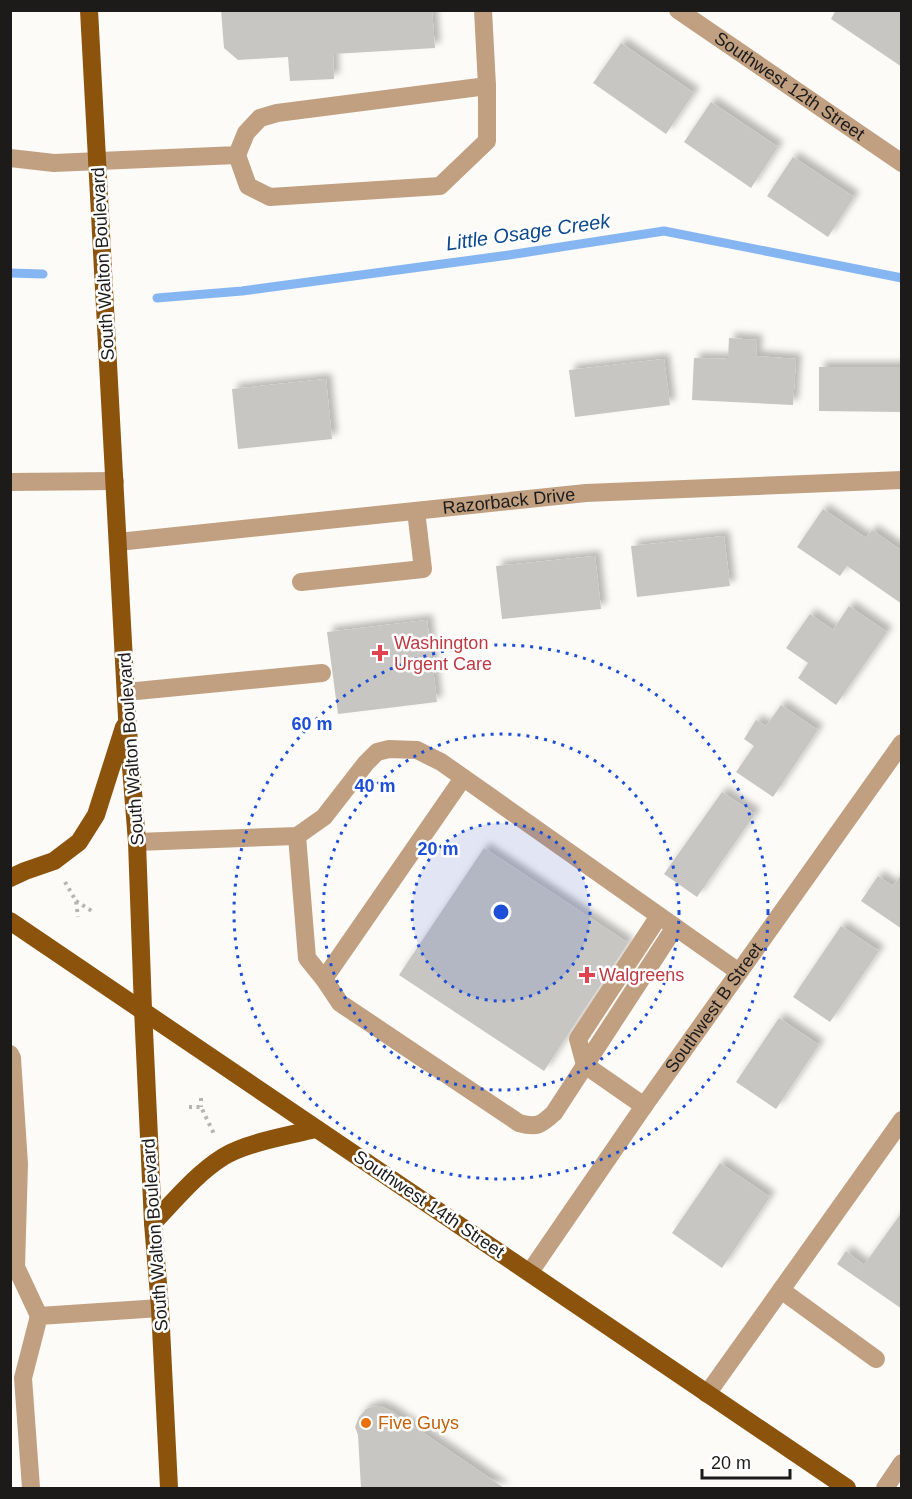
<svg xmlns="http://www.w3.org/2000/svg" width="912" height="1499" font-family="Arial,sans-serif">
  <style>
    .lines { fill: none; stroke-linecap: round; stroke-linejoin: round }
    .stream { stroke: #86b6f2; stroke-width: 9 }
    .building { fill: #c8c6c2; filter: url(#shadow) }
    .path { stroke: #b5b4b1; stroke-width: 4; stroke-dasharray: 3 4.5; stroke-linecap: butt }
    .minor { stroke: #c1a082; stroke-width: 18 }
    .major { stroke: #8c530c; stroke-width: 18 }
    .ring { fill: none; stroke: #1d4ed8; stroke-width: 3; stroke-dasharray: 3 6 }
    .health-dot { fill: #e0444e; stroke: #fff; stroke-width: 2 }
    .food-dot { fill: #e8710a; stroke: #fff; stroke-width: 2 }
    .labels { text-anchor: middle; stroke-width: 5; stroke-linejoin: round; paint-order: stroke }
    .street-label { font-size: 18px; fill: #1c1b1a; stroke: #fff }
    .health-label { font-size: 18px; fill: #be3a42; stroke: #fff; text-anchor: start }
    .food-label { font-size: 18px; fill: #c56008; stroke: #fff; text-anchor: start }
    .water-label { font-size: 20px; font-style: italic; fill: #0c498c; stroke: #fff }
    .centre { fill: #1d4ed8; stroke: #fff; stroke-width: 3 }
    .ring-label { font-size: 18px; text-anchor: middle; font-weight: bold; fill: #1d4ed8; stroke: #fff; stroke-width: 5; stroke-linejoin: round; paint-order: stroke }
  </style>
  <defs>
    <filter id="shadow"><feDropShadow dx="5.5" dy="-5.5" stdDeviation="3" flood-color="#0004"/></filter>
  </defs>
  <rect width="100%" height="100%" fill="#fdfbf7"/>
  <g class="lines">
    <g class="stream">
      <path d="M10,273L43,274"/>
      <path d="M157,298L242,291L509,255L664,231L902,278"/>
    </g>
  </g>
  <g class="building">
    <path d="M221,10H432L435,48L333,54L334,79L290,81L288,57L238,60L224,48Z"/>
    <path d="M836,10H902V67L831,19Z"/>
    <path d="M621,43L694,93L666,134L593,83Z"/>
    <path d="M711,102L778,147L751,188L684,142Z"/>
    <path d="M793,157L854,197L828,237L767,196Z"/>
    <path d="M729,338L757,340L756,356L796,359L793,405L692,400L694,358L728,359Z"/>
    <path d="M664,359L670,405L575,417L569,370Z"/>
    <path d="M819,367H902V412L819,411Z"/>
    <path d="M326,379L332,439L238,449L232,389Z"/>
    <path d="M823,509L866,538L872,530L902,551V604L847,566L840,576L797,547Z"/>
    <path d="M724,536L730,586L637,597L631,546Z"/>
    <path d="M595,556L601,609L502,619L496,566Z"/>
    <path d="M849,606L887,632L836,705L798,678L808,663L786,648L810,614L833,630Z"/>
    <path d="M427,620L437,702L338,714L327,632Z"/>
    <path d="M781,705L818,730L773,797L736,772L754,746L744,739L756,720L766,726Z"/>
    <path d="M722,792L755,814L697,897L664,874Z"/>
    <path d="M484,848L628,943L544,1071L399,975Z"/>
    <path d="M902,874V929L861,901L878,876L893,886Z"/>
    <path d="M841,926L879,951L830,1022L793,997Z"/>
    <path d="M779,1018L819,1045L776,1109L736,1082Z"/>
    <path d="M720,1163L770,1197L722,1268L672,1233Z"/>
    <path d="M902,1212V1309L837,1264L846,1251L864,1265Z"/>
    <path d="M380,1406L391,1411L504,1488H361L358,1435L355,1427L359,1417L366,1409L372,1407Z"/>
  </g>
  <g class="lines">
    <g class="path">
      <path d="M65,882L76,901L78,917"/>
      <path d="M76,901L95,913"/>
      <path d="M201,1098V1107"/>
      <path d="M189,1107H201L215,1136"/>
    </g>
    <g class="minor">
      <path id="s1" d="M678,10L902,163"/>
      <path d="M237,155L248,186L270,197L440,186L487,141V86"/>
      <path d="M10,158L54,163L237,155L246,133L260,118L277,113L487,86L483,10"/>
      <path d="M10,482L115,481"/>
      <path id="s2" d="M118,542L586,493L902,480"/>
      <path d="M301,582L423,569L416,511"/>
      <path d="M126,692L322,673"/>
      <path d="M297,836L307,958L324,979L340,1003L519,1123C537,1128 541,1125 554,1113L675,927"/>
      <path d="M137,842L297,836L324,817L366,763L377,752L389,749L417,750L441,762L739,972"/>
      <path d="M324,979L463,778"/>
      <path d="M10,1054L12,1058L19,1164L16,1267L39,1316"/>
      <path d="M644,1106L585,1065L578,1039L659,916"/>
      <path id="s3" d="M530,1272L644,1106L902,743"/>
      <path d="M781,1290L876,1359"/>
      <path d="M707,1394L902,1120"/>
      <path d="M31,1488L23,1378L39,1316L160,1308"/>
      <path d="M885,1488L902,1463"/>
    </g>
    <g class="major">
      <path d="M89,10L127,717L137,842L143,1009L153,1223L160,1308L169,1488"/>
      <path d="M10,878L25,871L54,861L79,842L96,815L124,727"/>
      <path d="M10,921L847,1488"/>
      <path d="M153,1223C175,1200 196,1174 223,1157C245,1143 290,1135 316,1129"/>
    </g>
  </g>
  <circle cx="501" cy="912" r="89" fill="#1d4ed8" fill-opacity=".12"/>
  <g class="ring">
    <circle cx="501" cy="912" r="89"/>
    <circle cx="501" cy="912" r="178"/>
    <circle cx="501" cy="912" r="267"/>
  </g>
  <g class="health-dot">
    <path d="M377 644h6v6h6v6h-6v6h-6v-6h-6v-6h6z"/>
    <path d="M584 966h6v6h6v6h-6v6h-6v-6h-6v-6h6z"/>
  </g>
  <circle class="food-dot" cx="366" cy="1423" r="6"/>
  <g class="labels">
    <g class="street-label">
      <text dy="6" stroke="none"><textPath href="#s1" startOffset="135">Southwest 12th Street</textPath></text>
      <text transform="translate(103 264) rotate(-93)" y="6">South Walton Boulevard</text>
      <text dy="6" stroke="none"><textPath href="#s2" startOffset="393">Razorback Drive</textPath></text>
      <text transform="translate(131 749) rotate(-94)" y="6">South Walton Boulevard</text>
      <text dy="6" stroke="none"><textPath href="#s3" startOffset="322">Southwest B Street</textPath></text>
      <text transform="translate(429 1204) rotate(34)" y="6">Southwest 14th Street</text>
      <text transform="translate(155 1235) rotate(-94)" y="6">South Walton Boulevard</text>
    </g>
    <g class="health-label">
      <text x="394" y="649">Washington<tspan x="394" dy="21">Urgent Care</tspan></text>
      <text x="599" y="981">Walgreens</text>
    </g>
    <g class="food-label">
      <text x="378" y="1429">Five Guys</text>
    </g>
    <g class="water-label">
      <text transform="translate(528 232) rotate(-8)" y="7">Little Osage Creek</text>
    </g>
  </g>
  <circle cx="501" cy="912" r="9" class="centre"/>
  <g class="ring-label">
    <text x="312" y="730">60 m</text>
    <text x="375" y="792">40 m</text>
    <text x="438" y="855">20 m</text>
  </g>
  <rect width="912" height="1499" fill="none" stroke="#1c1b1a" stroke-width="24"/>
  <path d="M702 1469v9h88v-9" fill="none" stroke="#1c1b1a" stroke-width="3"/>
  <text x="711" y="1469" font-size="18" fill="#1c1b1a" stroke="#ffffff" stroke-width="4.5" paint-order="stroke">20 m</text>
</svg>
